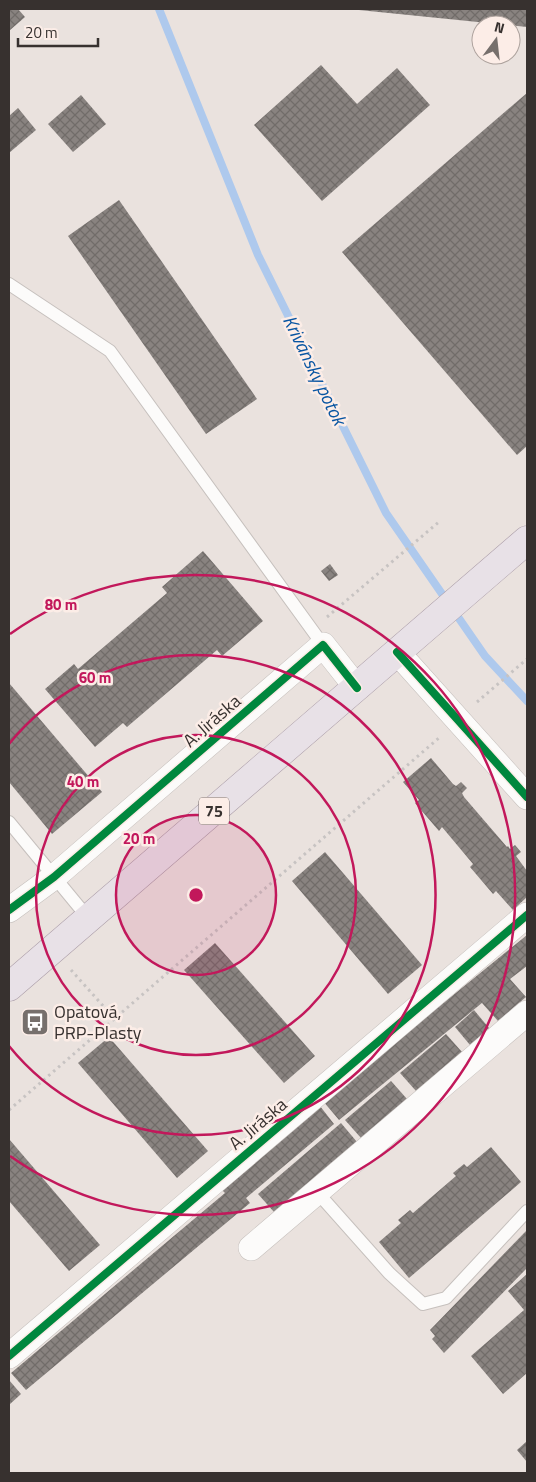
<svg xmlns="http://www.w3.org/2000/svg" width="536" height="1482" font-family="'Titillium Web',sans-serif">
  <style>
    .lines { fill: none; stroke-linecap: round; stroke-linejoin: round }
    .stream { stroke: #aec9ed; stroke-width: 8 }
    .building { fill: url(#building-cross-hatch) }
    .lane-casing { stroke: #c6c0bd; stroke-width: 14 }
    .street-casing { stroke: #c6c0bd; stroke-width: 26 }
    .primary-casing { stroke: #ab9da8; stroke-width: 29 }
    .path { stroke: #c7c3c2; stroke-width: 3; stroke-dasharray: 2.5 4; stroke-linecap: butt }
    .lane { stroke: #fcfbfa; stroke-width: 12 }
    .street { stroke: #fcfbfa; stroke-width: 25 }
    .primary { stroke: #e8e1e7; stroke-width: 28 }
    .cycleway-casing { stroke: #fcede7; stroke-width: 11 }
    .cycleway { stroke: #00873e; stroke-width: 8 }
    .ring { fill: none; stroke: #c2185b; stroke-width: 2.5 }
    .labels { text-anchor: middle; stroke-width: 5; stroke-linejoin: round; paint-order: stroke }
    .shield { fill: #fcede7; stroke: #726966; stroke-width: 1 }
    .shield-label { font-size: 16px; font-weight: bold; fill: #37312f }
    .street-label { font-size: 18px; fill: #37312f; stroke: #fcede7 }
    .poi-label { font-size: 18px; fill: #37312f; stroke: #fcede7; text-anchor: start }
    .water-label { font-size: 19px; font-style: italic; fill: #0855a2; stroke: #fcede7 }
    .centre { fill: #c2185b; stroke: #fcede7; stroke-width: 2.5 }
    .ring-label { font-size: 15px; text-anchor: middle; font-weight: bold; fill: #c2185b; stroke: #fcede7; stroke-width: 5; stroke-linejoin: round; paint-order: stroke }
  </style>
  <defs>
    <pattern id="building-cross-hatch" width="8" height="8" patternUnits="userSpaceOnUse" patternTransform="scale(1.25)"><rect width="8" height="8" fill="#898380"/><path d="M0 0l8 8M0 8l8-8" fill="none" stroke="#716c69"/></pattern>
  </defs>
  <rect width="100%" height="100%" fill="#eae2de"/>
  <g class="lines">
    <path class="stream" d="M159,9L258,255L386,513L485,656L527,701"/>
  </g>
  <g class="building">
    <path d="M9,9H18L25,17L9,31Z"/>
    <path d="M359,9H527V27L359,10Z"/>
    <path d="M321,65L357,104L397,68L430,105L322,201L254,125Z"/>
    <path d="M527,93V446L517,455L342,252Z"/>
    <path d="M81,95L106,124L73,152L48,124Z"/>
    <path d="M18,108L36,130L9,153V116Z"/>
    <path d="M119,200L257,399L206,434L68,236Z"/>
    <path d="M203,551L263,621L222,656L217,650L127,727L123,723L95,747L45,689L74,664L78,669L167,593L162,587Z"/>
    <path d="M330,564L338,575L329,581L321,571Z"/>
    <path d="M9,683L102,792L52,834L9,782Z"/>
    <path d="M431,758L453,784L456,786L461,782L467,788L462,793L464,797L507,847L508,846L510,849L515,845L521,852L516,856L527,871V897L513,910L496,891L493,894L470,867L473,864L442,827L439,831L415,803L419,800L403,782Z"/>
    <path d="M325,852L422,965L388,994L292,881Z"/>
    <path d="M527,935V966L510,979L526,997L498,1021L482,1003L488,998L339,1120L323,1101Z"/>
    <path d="M215,943L315,1056L284,1083L184,970Z"/>
    <path d="M474,1010L489,1028L470,1045L455,1027Z"/>
    <path d="M446,1034L462,1052L416,1091L400,1073Z"/>
    <path d="M109,1037L208,1151L177,1178L78,1063Z"/>
    <path d="M391,1081L407,1099L361,1138L345,1120Z"/>
    <path d="M320,1106L334,1124L246,1198L250,1203L26,1390L11,1373L225,1193L221,1189Z"/>
    <path d="M341,1123L357,1142L274,1212L258,1194Z"/>
    <path d="M9,1139L100,1245L69,1271L9,1201Z"/>
    <path d="M491,1147L521,1182L409,1278L379,1242L401,1223L398,1220L410,1210L413,1213L456,1176L453,1173L464,1164L467,1167Z"/>
    <path d="M527,1230V1268L444,1353L432,1339L435,1336L430,1330Z"/>
    <path d="M527,1274V1373L503,1394L471,1356L524,1310L508,1291Z"/>
    <path d="M9,1380L21,1394L9,1405Z"/>
    <path d="M527,1441V1462L517,1450Z"/>
  </g>
  <g class="lines">
    <g class="lane-casing">
      <g id="lane">
        <path d="M9,284L110,351L323,645"/>
        <path d="M9,822L89,919"/>
        <path d="M317,1192L389,1273L423,1304L446,1298L527,1211"/>
      </g>
    </g>
    <g class="street-casing">
      <g id="street">
        <path d="M397,652L527,797"/>
        <path d="M9,910L54,877L323,645L357,688"/>
        <path d="M251,1248L527,1013"/>
        <path d="M9,1356L527,915"/>
      </g>
    </g>
    <g class="primary-casing">
      <path id="primary" d="M9,987L527,540"/>
    </g>
    <g class="path">
      <path d="M327,617L440,521"/>
      <path d="M477,702L527,659"/>
      <path d="M71,970L114,1018"/>
      <path d="M9,1110L440,737"/>
    </g>
    <use href="#lane" class="lane"/>
    <use href="#street" class="street"/>
    <use href="#primary" class="primary"/>
    <g class="cycleway-casing">
      <g id="cycleway">
        <path d="M397,652L527,797"/>
        <path d="M9,910L54,877L323,645L357,688"/>
        <path d="M9,1356L527,915"/>
      </g>
    </g>
    <use href="#cycleway" class="cycleway"/>
  </g>
  <circle cx="196" cy="895" r="80" fill="#c2185b" fill-opacity=".12"/>
  <g class="ring">
    <circle cx="196" cy="895" r="80"/>
    <circle cx="196" cy="895" r="160"/>
    <path d="M9 744A240 240 0 1 1 9 1046"/>
    <path d="M10 634A320 320 0 1 1 10 1156"/>
  </g>
  <defs>
    <g id="bus-square" transform="scale(1.4375)"><rect x="-9" y="-9" width="18" height="18" rx="4" fill="#766f6c" stroke="#fcede7"/><path d="M-5-6H5V4H4V6H2V4H-2V6H-4V4H-5ZM-3.5-4V0h7V-4ZM-3.5 1.2v1.5H-2V1.2ZM2 1.2v1.5H3.5V1.2Z" fill="#fff"/></g>
  </defs>
  <g fill-rule="evenodd">
    <use href="#bus-square" x="35" y="1022"/>
  </g>
  <g class="labels">
    <rect class="shield" x="199" y="797.5" width="30" height="27" rx="4"/>
    <g class="shield-label">
      <text x="214" y="817">75</text>
    </g>
    <g class="street-label">
      <text transform="translate(212 721) rotate(-41)" y="6">A. Jiráska</text>
      <text transform="translate(258 1124) rotate(-40)" y="6">A. Jiráska</text>
    </g>
    <g class="poi-label">
      <text x="54" y="1018">Opatová,<tspan x="54" dy="21">PRP-Plasty</tspan></text>
    </g>
    <g class="water-label">
      <text transform="translate(315 370) rotate(64)" y="7">Krivánsky potok</text>
    </g>
  </g>
  <circle cx="196" cy="895" r="8" class="centre"/>
  <g class="ring-label">
    <text x="61" y="610">80 m</text>
    <text x="95" y="683">60 m</text>
    <text x="83" y="787">40 m</text>
    <text x="139" y="844">20 m</text>
  </g>
  <rect width="536" height="1482" fill="none" stroke="#37312f" stroke-width="20"/>
  <g transform="translate(496 40) rotate(15)"><circle r="24" fill="#fcede7" stroke="#ada29d"/>
  <path d="M0-4L9 19L0 12L-9 19Z" fill="#766f6c"/>
  <text y="-8" font-size="14" font-weight="bold" text-anchor="middle" fill="#37312f">N</text>
  </g>
  <path d="M18 38v8h80v-8" fill="none" stroke="#37312f" stroke-width="2.5"/>
  <text x="25" y="38" font-size="15" fill="#37312f" stroke="#fcede7" stroke-width="4" paint-order="stroke">20 m</text>
</svg>
